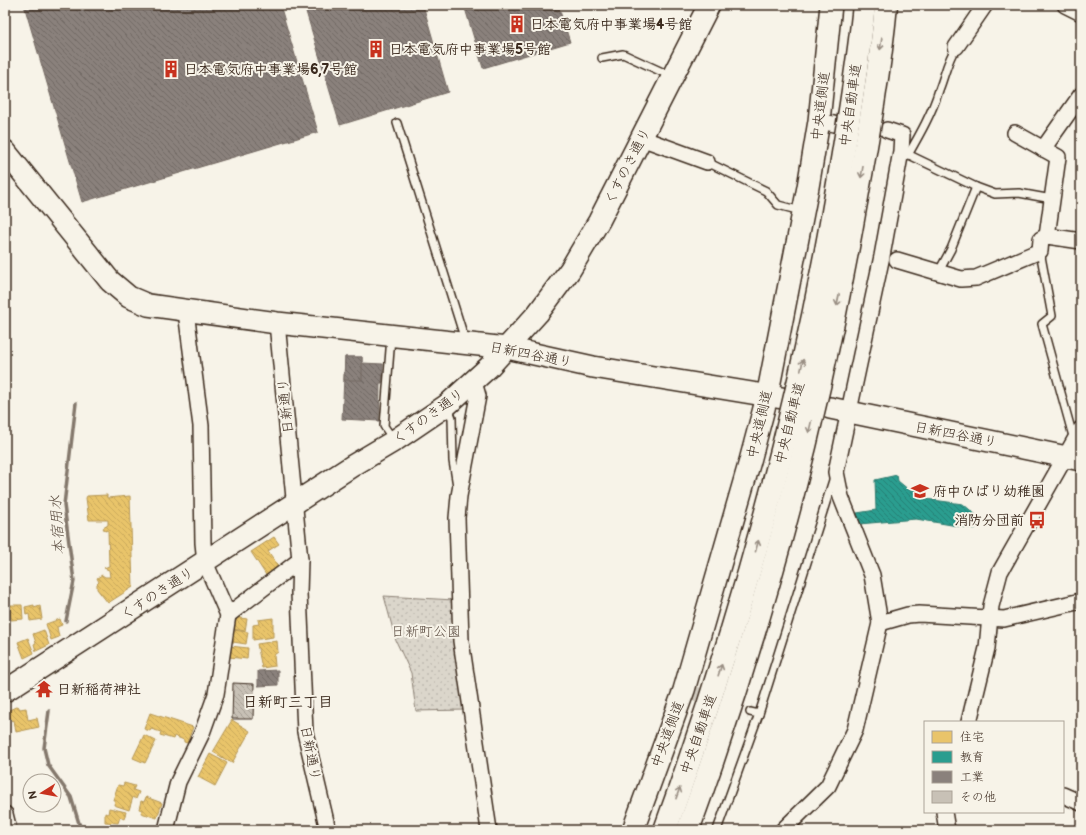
<svg xmlns="http://www.w3.org/2000/svg" width="1086" height="835" font-family="'Balsamiq Sans','Klee One',sans-serif">
  <style>
    .grass { fill: url(#grass-dots); stroke: #8b8074 }
    .homes { fill: url(#homes-back-hatch); stroke: #b59653 }
    .schools { fill: url(#schools-back-hatch); stroke: #2f7a6d }
    .industry { fill: url(#industry-back-hatch); stroke: #726760 }
    .lines { fill: none; stroke-linecap: round; stroke-linejoin: round }
    .stream { stroke: #84786c; stroke-width: 3.5 }
    .building { fill: url(#building-back-hatch); stroke: #3b2a1e }
    .street-tunnel { stroke: #d1cbc0; stroke-width: 15; stroke-dasharray: 15 8; stroke-linecap: butt }
    .lane-casing { stroke: #3b2a1e; stroke-width: 10 }
    .street-casing { stroke: #3b2a1e; stroke-width: 18 }
    .secondary-casing { stroke: #3b2a1e; stroke-width: 24 }
    .lane { stroke: #f7f3e8; stroke-width: 7 }
    .street { stroke: #f7f3e8; stroke-width: 15 }
    .secondary { stroke: #f7f3e8; stroke-width: 21 }
    .highway-bridge-casing { stroke: #3b2a1e; stroke-width: 25; stroke-linecap: butt }
    .highway-bridge { stroke: #f7f3e8; stroke-width: 22 }
    .oneway { stroke: #998e83 }
    .labels { text-anchor: middle; stroke-width: 4; stroke-linejoin: round; paint-order: stroke }
    .poi-label { font-size: 14px; font-weight: bold; fill: #3b2a1e; stroke: #f7f3e8; text-anchor: start }
    .street-label { font-size: 14px; fill: #3b2a1e; stroke: #f7f3e8 }
    .park-label { font-size: 14px; fill: #5b4c41; stroke: #f7f3e8 }
    .water-label { font-size: 15px; font-style: italic; fill: #5f5145; stroke: #f7f3e8 }
    .neighbourhood-label { font-size: 15px; font-weight: bold; fill: #3b2a1e; stroke: #f7f3e8 }
  </style>
  <defs>
    <pattern id="grass-dots" width="8" height="8" patternUnits="userSpaceOnUse"><rect width="8" height="8" fill="#dbd6cb"/><path d="M2 2h.1M6 6h.1" fill="none" stroke="#bdb8ae" stroke-width="1.8" stroke-linecap="round"/></pattern>
    <pattern id="homes-back-hatch" width="6" height="6" patternUnits="userSpaceOnUse"><rect width="6" height="6" fill="#e9c46a"/><path d="M-1 5l2 2M0 0l6 6M5-1l2 2" fill="none" stroke="#c9a95b"/></pattern>
    <pattern id="schools-back-hatch" width="6" height="6" patternUnits="userSpaceOnUse"><rect width="6" height="6" fill="#2a9d8f"/><path d="M-1 5l2 2M0 0l6 6M5-1l2 2" fill="none" stroke="#258074"/></pattern>
    <pattern id="industry-back-hatch" width="6" height="6" patternUnits="userSpaceOnUse"><rect width="6" height="6" fill="#8a817c"/><path d="M-1 5l2 2M0 0l6 6M5-1l2 2" fill="none" stroke="#726a65"/></pattern>
    <pattern id="building-back-hatch" width="6" height="6" patternUnits="userSpaceOnUse"><rect width="6" height="6" fill="#c8c1b6"/><path d="M-1 5l2 2M0 0l6 6M5-1l2 2" fill="none" stroke="#a49d93"/></pattern>
  </defs>
  <rect width="100%" height="100%" fill="#f7f3e8"/>
  <filter id="ink" filterUnits="userSpaceOnUse"><feTurbulence type="fractalNoise" baseFrequency=".025" numOctaves="2"/><feDisplacementMap in="SourceGraphic" scale="8" xChannelSelector="R" yChannelSelector="G"/><feConvolveMatrix kernelMatrix="1 2 1 2 8 2 1 2 1" color-interpolation-filters="sRGB"/></filter>
  <g filter="url(#ink)">
    <path class="grass" d="M384,596L454,600L465,710L416,711L411,673L396,641Z"/>
    <g class="homes">
      <path d="M107,495V498L130,496L133,587L108,603L97,589V584L99,582L97,578L102,575L105,577H110L109,570L104,568L109,566L108,530L105,531L103,528L108,525V520H89L86,498L87,496Z"/>
      <path d="M274,537L279,544L268,551L279,567L266,575L251,552Z"/>
      <path d="M10,605H22L23,619L11,620Z"/>
      <path d="M34,605V608L40,606L42,619L30,621L29,614L26,615L25,607Z"/>
      <path d="M235,617L247,619L245,631L233,629Z"/>
      <path d="M273,618V637L253,640V625L259,624L258,620Z"/>
      <path d="M60,619L62,625L57,627L59,637L51,640L46,624Z"/>
      <path d="M44,630L49,645L36,651L34,644L36,643L33,634Z"/>
      <path d="M233,630L248,632L246,644L233,642L234,639L231,638Z"/>
      <path d="M28,638L34,653L24,658L18,642Z"/>
      <path d="M277,641L278,652L274,655L275,666L262,668L257,644Z"/>
      <path d="M230,646L248,648L247,659L229,657Z"/>
      <path d="M18,706L20,709L26,708L28,720L37,718L39,727L16,732L14,720L12,721L7,711Z"/>
      <path d="M150,713L193,727L187,743L184,742V740L174,736L173,739L160,735L161,732L151,729L150,731L144,729Z"/>
      <path d="M232,720L250,731L232,763L213,752Z"/>
      <path d="M144,735L156,741L145,763L133,758Z"/>
      <path d="M210,754L227,763L215,786L198,777Z"/>
      <path d="M124,783L135,786L133,790L139,792L136,799L133,797L129,810L114,805L115,800H113L118,785L123,786Z"/>
      <path d="M54,784L59,807L44,810L43,805H54Z"/>
      <path d="M146,797L162,803L157,818L141,813L142,810L139,809L141,801L144,802Z"/>
      <path d="M109,808L126,812L124,819L120,817L118,823L105,822V813L108,814Z"/>
      <path d="M181,826L193,830H179Z"/>
    </g>
    <path class="schools" d="M897,475L898,481L909,490H917L918,498L963,504L976,515L975,529L916,519L859,524L857,513L876,510L875,480Z"/>
    <g class="industry">
      <path d="M24,5H280L318,132L82,202Z"/>
      <path d="M304,5H423L448,92L340,125Z"/>
      <path d="M464,5H558L570,42L483,68Z"/>
      <path d="M345,357H362V363L383,364L382,383H380L379,421L342,419Z"/>
      <path d="M345,357H362V380H344Z"/>
      <path d="M278,670V685L258,686V671Z"/>
    </g>
    <g class="lines">
      <g class="stream">
        <path d="M66,621L74,581L64,505L76,403"/>
        <path d="M49,711L44,748L48,765L71,797L81,830"/>
      </g>
    </g>
    <path class="building" d="M233,683L254,684L253,719H232Z"/>
    <g class="lines">
      <path class="street-tunnel" d="M684,690L750,712"/>
      <g class="lane-casing">
        <g id="lane">
          <path d="M602,58L623,54L671,76"/>
          <path d="M397,123L465,340"/>
          <path d="M901,151L976,187L995,194L1019,193L1052,199"/>
          <path d="M908,155C920,134 932,113 939,90C945,75 947,61 956,47"/>
          <path d="M707,162L766,191L778,205L801,211"/>
          <path d="M1040,251L1052,316L1042,324L1074,440"/>
          <path d="M938,273L951,249L976,187"/>
          <path d="M391,337L384,426L393,439"/>
          <path d="M448,407L452,418L453,461L457,486"/>
          <path d="M759,714L834,477"/>
          <path d="M717,830L759,714L750,712"/>
        </g>
      </g>
      <g class="street-casing">
        <g id="street">
          <path d="M1065,5L1081,13"/>
          <path d="M956,47L985,5"/>
          <path d="M819,121L834,124"/>
          <path d="M1015,133L1058,157L1047,236"/>
          <path d="M641,138L707,162"/>
          <path d="M1043,149L1081,95"/>
          <path d="M897,260L961,279L976,278L1040,251L1041,239L1047,236L1081,241"/>
          <path d="M277,323L300,560L299,593L305,732L328,830"/>
          <path d="M474,382L478,396L459,496L457,518L461,641L489,830"/>
          <path d="M228,615L300,560"/>
          <path d="M880,623L908,615L919,614L1004,619L1081,601"/>
          <path d="M969,722L987,648L991,606L1000,572L1081,429"/>
          <path d="M1063,795L1081,803"/>
          <path d="M944,812L947,830"/>
          <path d="M5,814L9,830"/>
          <path d="M166,830L178,782L202,733L216,694L228,615L205,562L203,543L201,426L186,312"/>
          <path d="M783,830L828,786L855,730L880,623L872,575L841,497L836,472L882,256L901,151L902,135L887,130"/>
        </g>
      </g>
      <g class="secondary-casing">
        <g id="secondary">
          <path d="M5,151L110,281L129,297L148,305L277,323L507,348L593,367L782,398"/>
          <path d="M830,408L1081,460"/>
          <path d="M5,691L352,466L394,441L447,405L489,367L538,313L570,270L599,221L709,5"/>
          <path d="M633,830L684,690L750,461L767,397L808,187L819,121L831,5"/>
        </g>
      </g>
      <use href="#lane" class="lane"/>
      <use href="#street" class="street"/>
      <use href="#secondary" class="secondary"/>
      <g class="highway-bridge-casing">
        <g id="highway-bridge">
          <path d="M665,830C738,629 796,423 833,212C845,144 857,74 864,5"/>
          <path d="M688,830C760,633 815,431 852,225C865,152 879,79 886,5"/>
        </g>
      </g>
      <use href="#highway-bridge" class="highway-bridge"/>
    </g>
    <defs><path id="oneway-shaft" d="M-6 0H5M1.5-3L5.5 0L1.5 3" fill="none" stroke-width="1.6" stroke-linecap="round" stroke-linejoin="round"/></defs>
    <g class="oneway">
      <use href="#oneway-shaft" transform="translate(881 44) rotate(98)"/>
      <use href="#oneway-shaft" transform="translate(862 172) rotate(100)"/>
      <use href="#oneway-shaft" transform="translate(838 300) rotate(102)"/>
      <use href="#oneway-shaft" transform="translate(802 365) rotate(-78)"/>
      <use href="#oneway-shaft" transform="translate(810 427) rotate(103)"/>
      <use href="#oneway-shaft" transform="translate(757 546) rotate(-75)"/>
      <use href="#oneway-shaft" transform="translate(720 670) rotate(-72)"/>
      <use href="#oneway-shaft" transform="translate(678 793) rotate(-70)"/>
    </g>
  </g>
  <defs>
    <g id="building-bare" transform="scale(1.38)"><path d="M-4-6H4V6H1V3H-1V6H-4ZM-2.5-4.3h1.7v1.8h-1.7ZM.8-4.3h1.7v1.8H.8ZM-2.5-1h1.7V.8h-1.7ZM.8-1h1.7V.8H.8Z" fill="#c8321e" stroke="#f7f3e8" stroke-width="2.5" paint-order="stroke"/></g>
    <g id="school-bare" transform="scale(1.38)"><path d="M0-5L7-2L0 1L-7-2ZM-4 1L0 2.5L4 1V4Q0 6-4 4Z" fill="#c8321e" stroke="#f7f3e8" stroke-width="2.5" paint-order="stroke"/></g>
    <g id="bus-bare" transform="scale(1.38)"><path d="M-5-6H5V4H4V6H2V4H-2V6H-4V4H-5ZM-3.5-4V0h7V-4ZM-3.5 1.2v1.5H-2V1.2ZM2 1.2v1.5H3.5V1.2Z" fill="#c8321e" stroke="#f7f3e8" stroke-width="2.5" paint-order="stroke"/></g>
    <g id="temple-bare" transform="scale(1.38)"><path d="M0-6L5-2H3V0L6.5 2.5H4V6H1.5V3h-3V6H-4V2.5H-6.5L-3 0V-2H-5Z" fill="#c8321e" stroke="#f7f3e8" stroke-width="2.5" paint-order="stroke"/></g>
  </defs>
  <g fill-rule="evenodd">
    <use href="#building-bare" x="517" y="24"/>
    <use href="#building-bare" x="376" y="49"/>
    <use href="#building-bare" x="171" y="69"/>
    <use href="#school-bare" x="920" y="491"/>
    <use href="#bus-bare" x="1037" y="520"/>
    <use href="#temple-bare" x="44" y="689"/>
  </g>
  <g class="labels">
    <g class="poi-label">
      <text x="530" y="29">日本電気府中事業場4号館</text>
      <text x="389" y="54">日本電気府中事業場5号館</text>
      <text x="184" y="74">日本電気府中事業場6,7号館</text>
      <text x="933" y="496">府中ひばり幼稚園</text>
      <text x="1024" y="525" text-anchor="end">消防分団前</text>
      <text x="57" y="694">日新稲荷神社</text>
    </g>
    <g class="street-label">
      <text transform="translate(850 105) rotate(-82)" y="5">中央自動車道</text>
      <text transform="translate(820 106) rotate(-83)" y="5">中央道側道</text>
      <text transform="translate(627 166) rotate(-63)" y="5">くすのき通り</text>
      <text transform="translate(531 354) rotate(11)" y="5">日新四谷通り</text>
      <text transform="translate(285 406) rotate(-96)" y="5">日新通り</text>
      <text transform="translate(428 416) rotate(-36)" y="5">くすのき通り</text>
      <text transform="translate(789 423) rotate(-76)" y="5">中央自動車道</text>
      <text transform="translate(759 424) rotate(-77)" y="5">中央道側道</text>
      <text transform="translate(956 434) rotate(11)" y="5">日新四谷通り</text>
      <text transform="translate(157 593) rotate(-33)" y="5">くすのき通り</text>
      <text transform="translate(667 734) rotate(-70)" y="5">中央道側道</text>
      <text transform="translate(698 734) rotate(-71)" y="5">中央自動車道</text>
      <text transform="translate(311 753) rotate(79)" y="5">日新通り</text>
    </g>
    <g class="park-label">
      <text x="426" y="636">日新町公園</text>
    </g>
    <g class="water-label">
      <text transform="translate(57 525) rotate(-94)" y="5">本宿用水</text>
    </g>
    <g class="neighbourhood-label">
      <text x="288" y="707">日新町三丁目</text>
    </g>
  </g>
  <rect width="1086" height="835" fill="none" stroke="#f7f3e8" stroke-width="20"/>
  <rect x="10" y="10" width="1066" height="815" fill="none" stroke="#3b2a1e" stroke-width="1.5" filter="url(#ink)"/>
  <rect x="924" y="721" width="140" height="92" fill="#f7f3e8" stroke="#aca397"/>
  <rect x="932" y="731" width="20" height="12" fill="#e9c46a" stroke="#aca397"/>
  <text x="960" y="741" font-size="12" fill="#3b2a1e">住宅</text>
  <rect x="932" y="751" width="20" height="12" fill="#2a9d8f" stroke="#aca397"/>
  <text x="960" y="761" font-size="12" fill="#3b2a1e">教育</text>
  <rect x="932" y="771" width="20" height="12" fill="#8a817c" stroke="#aca397"/>
  <text x="960" y="781" font-size="12" fill="#3b2a1e">工業</text>
  <rect x="932" y="791" width="20" height="12" fill="#c8c1b6" stroke="#aca397"/>
  <text x="960" y="801" font-size="12" fill="#3b2a1e">その他</text>
  <g transform="translate(42 793) rotate(259)"><circle r="19" fill="#f7f3e8" stroke="#aca397"/>
  <path d="M0-3L7 15L0 10L-7 15Z" fill="#c8321e"/>
  <text y="-6" font-size="11" font-weight="bold" text-anchor="middle" fill="#3b2a1e">N</text>
  </g>
</svg>
